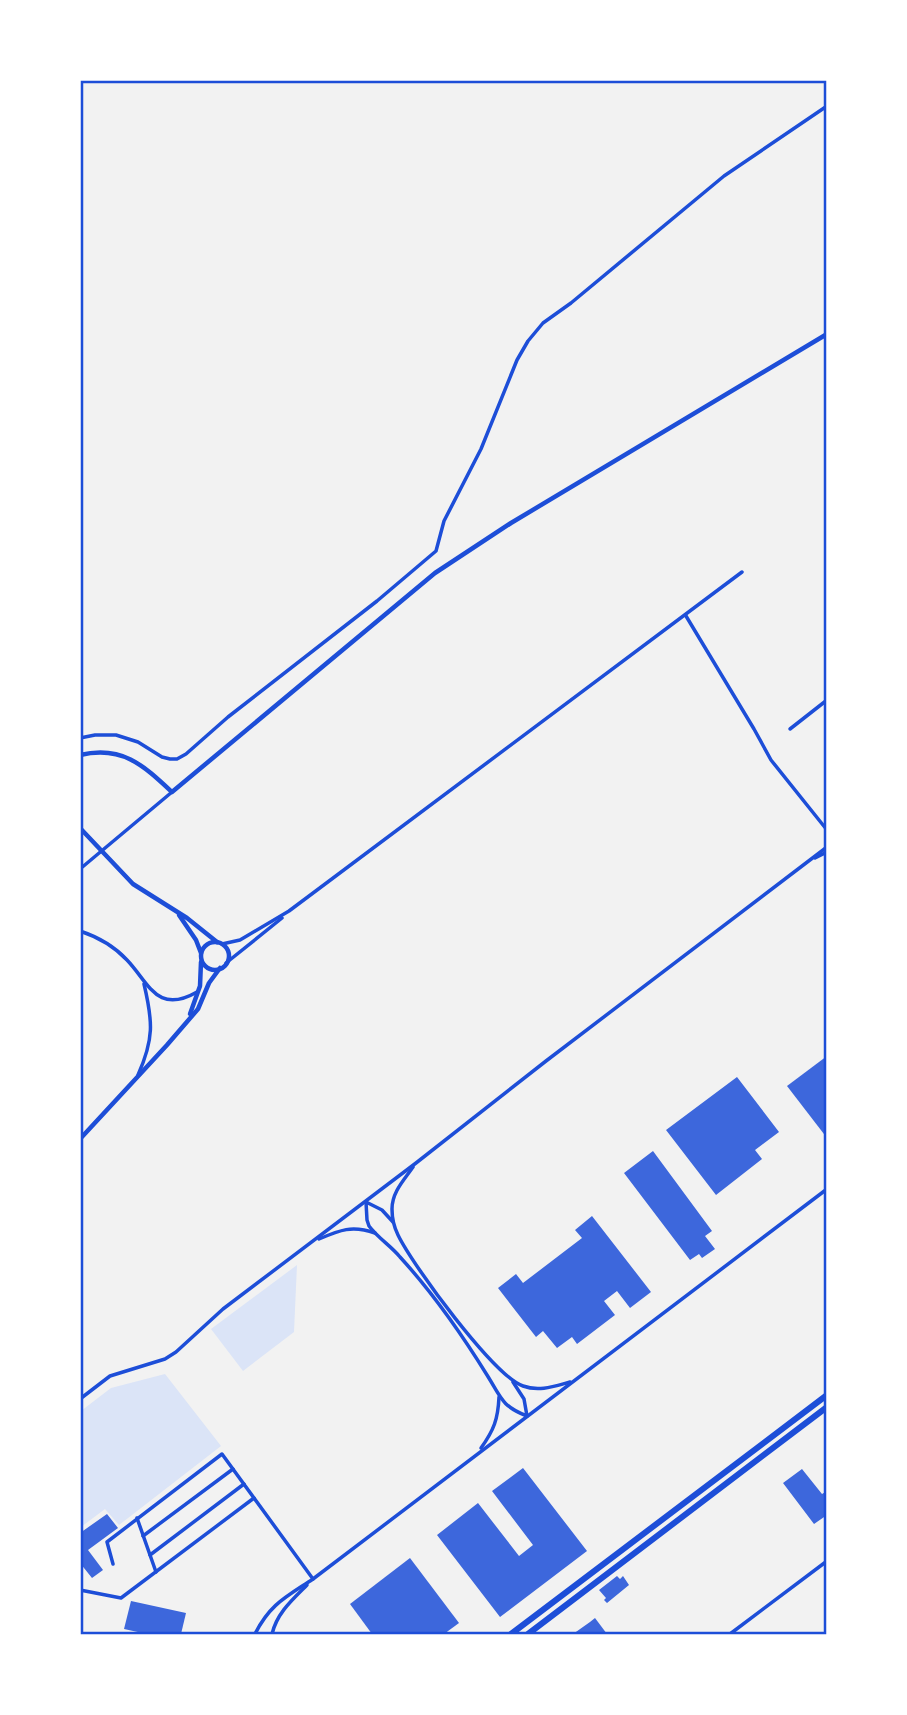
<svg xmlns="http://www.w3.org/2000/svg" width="907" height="1715" font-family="'Asap Condensed',sans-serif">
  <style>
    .green { fill: #dbe4f7 }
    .building { fill: #3d67dc }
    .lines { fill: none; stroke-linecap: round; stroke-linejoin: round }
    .minor { stroke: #1d4ed8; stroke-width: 3.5 }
    .tertiary { stroke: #1d4ed8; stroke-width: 4.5 }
    .primary { stroke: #1d4ed8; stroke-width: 6 }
    .neatline { fill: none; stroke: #1d4ed8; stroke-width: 2.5 }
  </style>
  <rect width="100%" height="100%" fill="#f2f2f2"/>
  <g class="green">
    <path d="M297,1265L294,1332L243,1371L211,1329Z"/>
    <path d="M165,1374L221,1446L119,1525L105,1509L81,1527V1411L111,1388Z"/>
  </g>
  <g class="building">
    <path d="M827,1056V1138L787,1086Z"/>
    <path d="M737,1077L779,1132L755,1150L762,1159L716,1195L666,1130Z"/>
    <path d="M653,1151L712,1231L705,1236L715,1249L702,1258L699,1254L690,1260L624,1173Z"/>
    <path d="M592,1216L651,1292L630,1308L617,1291L604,1301L615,1315L577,1344L572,1337L557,1348L543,1331L536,1337L498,1288L516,1274L523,1283L582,1238L575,1230Z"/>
    <path d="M523,1468L587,1551L500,1617L437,1535L478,1503L519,1556L533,1545L492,1491Z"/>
    <path d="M802,1469L822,1494L827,1491V1515L814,1524L783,1483Z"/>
    <path d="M107,1514L118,1528L88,1550L103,1570L92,1578L80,1563V1533Z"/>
    <path d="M410,1558L459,1623L444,1634H372L350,1604Z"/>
    <path d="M617,1576L620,1579L623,1576L629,1585L607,1603L604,1600L606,1598L599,1590Z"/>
    <path d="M131,1601L186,1613L181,1634H147L124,1629Z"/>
    <path d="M595,1618L607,1634H573L590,1622Z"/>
  </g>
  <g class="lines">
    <g class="minor">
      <path d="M686,616L754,729L771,760L827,830"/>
      <path d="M790,729L827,700"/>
      <path d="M80,738L95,735H116L138,742L162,757L170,759H177L186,754L228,717L377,601L436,551L444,521L481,449L517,360L528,341L543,323L571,303L724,176L827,106"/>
      <path d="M815,858L827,852"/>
      <path d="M80,869L172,792"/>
      <path d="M80,931C98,937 114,946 127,960C149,983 157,1015 197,992"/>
      <path d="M222,944L240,940L289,911L742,572"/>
      <path d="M226,963L282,918"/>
      <path d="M138,1075C154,1039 153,1022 144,984"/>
      <path d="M413,1167C404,1180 392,1192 392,1209C392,1218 394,1227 398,1235C413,1266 494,1376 523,1386C539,1392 555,1386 570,1382"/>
      <path d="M393,1222L382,1210L366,1202L367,1220L369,1226C378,1238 391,1246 400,1257C433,1293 461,1333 487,1375C501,1397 501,1406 527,1416L524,1399L513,1382"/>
      <path d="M319,1239C340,1230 352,1225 375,1233"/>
      <path d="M80,1399L110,1376L165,1359L176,1352L223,1309L416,1163L546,1061L827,847"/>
      <path d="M481,1448C494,1430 498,1419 499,1397"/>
      <path d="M137,1518L156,1572"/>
      <path d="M143,1536L233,1469"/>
      <path d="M150,1555L244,1484"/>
      <path d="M113,1564L107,1542L222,1454L313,1579"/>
      <path d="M80,1590L121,1598L254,1498"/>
      <path d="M255,1634C270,1604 286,1597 313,1579L827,1189"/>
      <path d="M272,1634C277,1613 292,1600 307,1585"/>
      <path d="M730,1634L827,1561"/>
    </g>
    <g class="tertiary">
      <path d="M80,755C122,745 143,765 172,792L435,573L511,523L827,334"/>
      <path d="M80,828L133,884L187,918L217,942"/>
      <path d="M179,915L196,940L201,953"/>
      <circle cx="215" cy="956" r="14"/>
      <path d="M190,1014L200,986L201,962"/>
      <path d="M80,1139L167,1045L198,1009L209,983L220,968"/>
    </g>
    <g class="primary">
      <path d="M511,1634L827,1395"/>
      <path d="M528,1634L827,1407"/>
    </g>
  </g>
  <rect width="907" height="1715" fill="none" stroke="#ffffff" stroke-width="164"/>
  <rect x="82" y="82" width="743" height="1551" class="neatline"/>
</svg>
